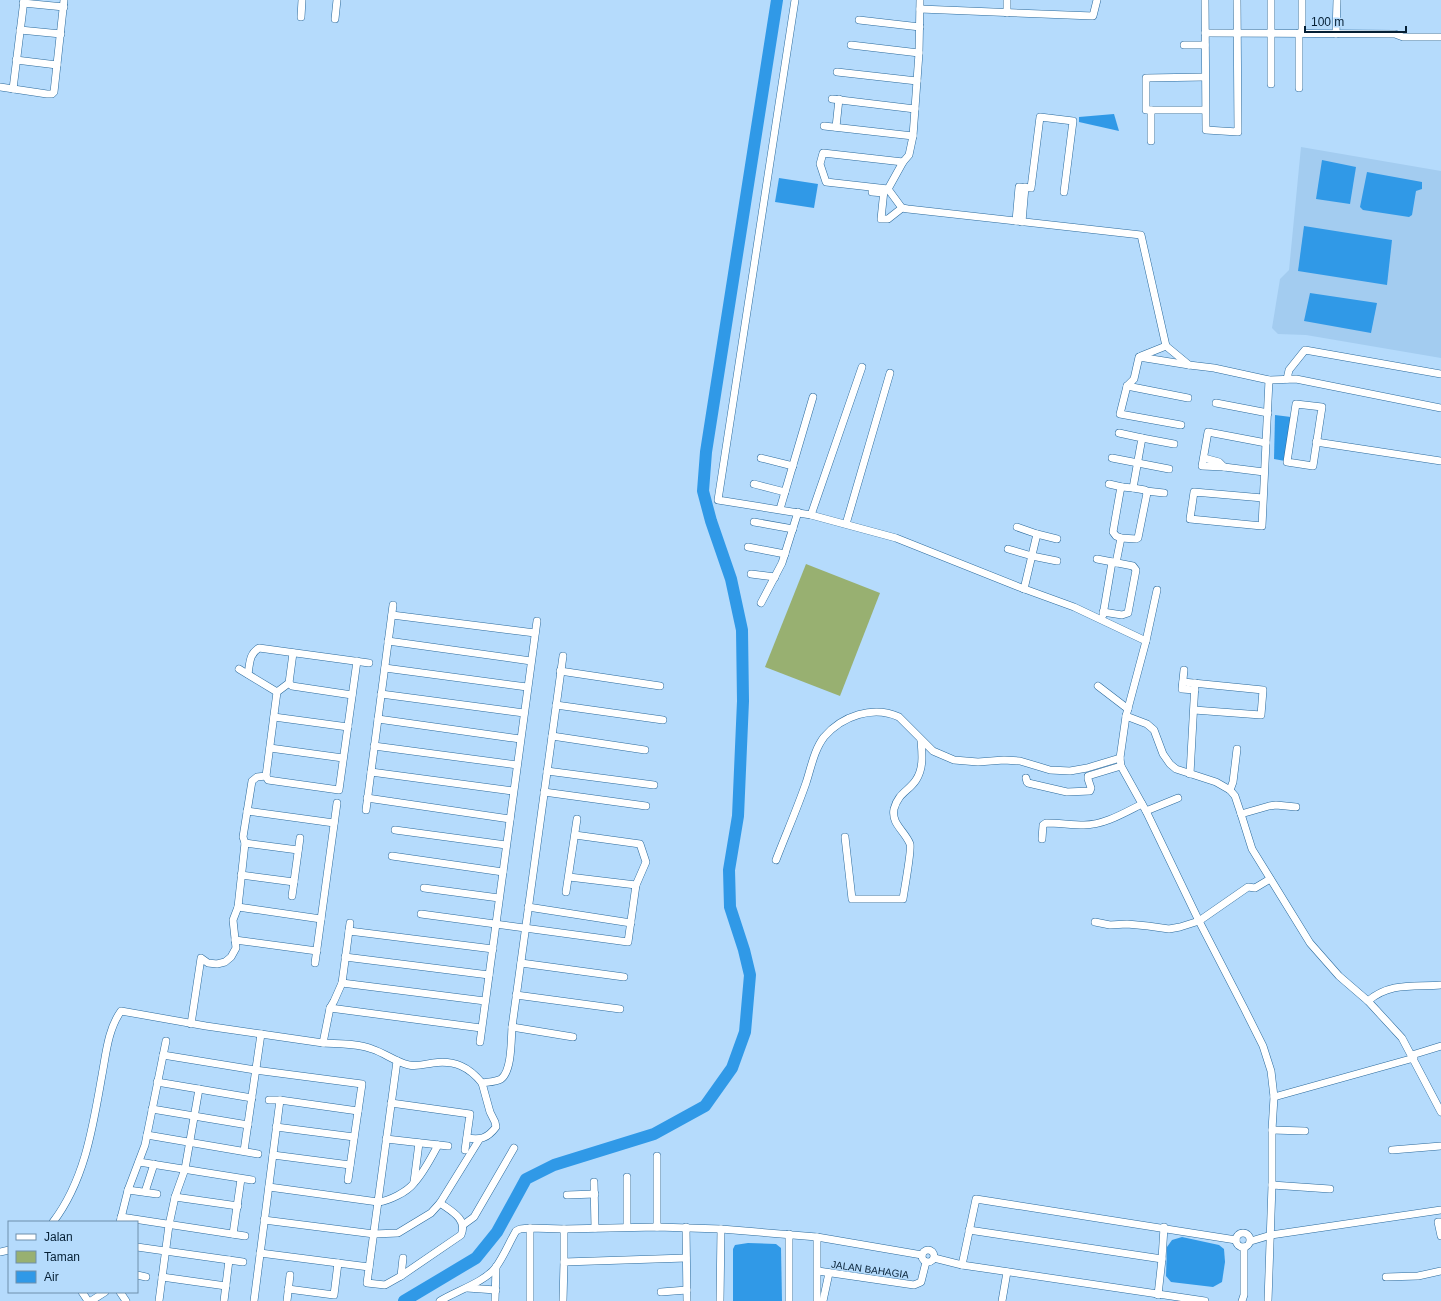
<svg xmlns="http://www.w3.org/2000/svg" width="1441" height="1301" font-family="Arial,sans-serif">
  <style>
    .built { fill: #a3ccf0 }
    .green { fill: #98b071 }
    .water { fill: #3099e7 }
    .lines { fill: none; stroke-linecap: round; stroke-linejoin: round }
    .river { stroke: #3099e7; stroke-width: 12 }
    .minor-casing { stroke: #2b6a9c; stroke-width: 8 }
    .minor { stroke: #fff; stroke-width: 7 }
    .labels { text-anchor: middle; stroke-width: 3; stroke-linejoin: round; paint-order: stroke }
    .street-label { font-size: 10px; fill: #051f34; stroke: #b5dbfc }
  </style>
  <rect width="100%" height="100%" fill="#b5dbfc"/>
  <path class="built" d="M1301,147L1441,171V358L1306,335L1278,334L1272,328L1280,279L1289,270Z"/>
  <path class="green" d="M806,564L880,593L840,696L765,667Z"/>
  <g class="water">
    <path d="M1114,114L1119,131L1079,122V117Z"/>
    <path d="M1322,160L1356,167L1350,204L1316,199Z"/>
    <path d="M1367,172L1422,182V189L1416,191L1412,215L1409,217L1363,210L1360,207Z"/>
    <path d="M779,178L818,184L814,208L775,202Z"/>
    <path d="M1304,226L1392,240L1387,285L1298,271Z"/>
    <path d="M1310,293L1377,303L1371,333L1304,321Z"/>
    <path d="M1275,415L1291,417L1285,461L1274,459Z"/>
    <path d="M1182,1237L1219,1245L1224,1249L1225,1262L1222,1282L1213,1287L1171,1282L1166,1276L1167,1247L1172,1240Z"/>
    <path d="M748,1243L776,1244L781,1248L782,1301H733V1249L735,1245Z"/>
  </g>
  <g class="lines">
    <path class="river" d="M404,1301L476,1258L497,1232L526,1179L554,1165L654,1134L705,1106L732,1068L745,1032L750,975L744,950L730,907L729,870L738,816L743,701L742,630L731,579L711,521L703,491L706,452L777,0"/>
    <g class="minor-casing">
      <g id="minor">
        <path d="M795,0L718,500L811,515L896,538L1019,587L1074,607L1146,641L1126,716L1147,724L1154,730L1163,754L1170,764L1176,769L1216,782L1230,790L1235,796L1241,814L1252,849L1310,943L1339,976L1368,1001L1402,1038L1441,1112"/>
        <path d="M920,0L919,53L913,136L909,155L903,162L823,153L820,164L826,182L888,189L902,208L908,209L1141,235L1166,346L1189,365"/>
        <path d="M1205,0L1206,130L1238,132L1237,0"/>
        <path d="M23,3L64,7"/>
        <path d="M920,9L1093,16L1097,0"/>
        <path d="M1007,13V0"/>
        <path d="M301,17L302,0"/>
        <path d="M335,19L337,0"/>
        <path d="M859,20L920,27"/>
        <path d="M20,30L61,34"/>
        <path d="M1205,33L1395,34L1403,37H1441"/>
        <path d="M1299,33V88"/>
        <path d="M1302,33V0"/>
        <path d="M1336,34L1337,0"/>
        <path d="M851,45L919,53"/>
        <path d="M1184,45H1205"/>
        <path d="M16,60L57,65"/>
        <path d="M837,72L917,81"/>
        <path d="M1205,77L1146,78V110H1205"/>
        <path d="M1271,84V0"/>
        <path d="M0,87L47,94H52L54,92L64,0"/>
        <path d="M13,89L24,0"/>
        <path d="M832,99L915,109"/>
        <path d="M1151,110V141"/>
        <path d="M824,126L913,136"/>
        <path d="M836,127L839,99"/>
        <path d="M888,189L903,162"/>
        <path d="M884,190L881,219H888L902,208"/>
        <path d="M872,192L884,193"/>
        <path d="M1016,221L1019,187L1031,188L1040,117L1073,121L1064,192"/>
        <path d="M1022,222L1025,187"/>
        <path d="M1141,356L1166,346"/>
        <path d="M1287,379L1289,370L1305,350L1441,374"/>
        <path d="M1127,386L1188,398"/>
        <path d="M1216,403L1268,413"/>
        <path d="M1296,404L1322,407L1313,466L1287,462Z"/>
        <path d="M1181,425L1120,414L1127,386L1134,379L1139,357L1189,365L1214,368L1269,380L1296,379L1441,408"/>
        <path d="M1142,438L1174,444"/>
        <path d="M1316,442L1441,461"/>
        <path d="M761,458L793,466"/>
        <path d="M1112,458L1169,469"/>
        <path d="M1204,458L1219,462L1224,467L1264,472"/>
        <path d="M1224,467L1202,466L1208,432L1266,443"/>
        <path d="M754,484L785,492"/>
        <path d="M1109,484L1122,487"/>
        <path d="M1146,491L1164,493"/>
        <path d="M1263,498L1194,492L1190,519L1262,526L1269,380"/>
        <path d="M780,509L813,397"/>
        <path d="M811,515L862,367"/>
        <path d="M754,522L793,529"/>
        <path d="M846,524L890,373"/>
        <path d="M1017,527L1037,534L1024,589"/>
        <path d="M1037,534L1057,539"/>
        <path d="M1121,538L1136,539L1138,538L1147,493L1145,490L1133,488"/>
        <path d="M748,547L785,554"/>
        <path d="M1008,549L1032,556L1057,561"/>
        <path d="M1097,559L1133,566L1136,570L1128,613L1122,615L1103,612"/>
        <path d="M1116,563L1121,538L1116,536L1113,532L1120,492L1121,488L1122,487L1133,488L1142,438L1119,433"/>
        <path d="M751,574L775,577"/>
        <path d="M761,603L782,563L798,512"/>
        <path d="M392,615L535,633"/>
        <path d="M1103,615L1112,562"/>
        <path d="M388,641L531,661"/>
        <path d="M1146,641L1157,590"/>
        <path d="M293,653L289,683L277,692L266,776L268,780L339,790L357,661"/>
        <path d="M385,668L527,687"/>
        <path d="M239,669L277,692"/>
        <path d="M1184,670L1182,689L1195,690"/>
        <path d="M560,671L660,686"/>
        <path d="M248,674C250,663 249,654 259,648L369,663"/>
        <path d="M1183,682L1263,690L1261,715L1194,710"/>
        <path d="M289,683L292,686L352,695"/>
        <path d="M1098,686L1128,709"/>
        <path d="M381,694L524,713"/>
        <path d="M556,705L663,720"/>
        <path d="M1126,716L1120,758L1121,766L1146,811L1199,921L1244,1008L1263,1046L1271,1071L1274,1097L1272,1130V1185L1268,1301"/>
        <path d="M274,717L348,727"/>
        <path d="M378,719L520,739"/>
        <path d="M552,736L645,750"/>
        <path d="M374,746L517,765"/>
        <path d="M270,748L343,758"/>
        <path d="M547,771L654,785"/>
        <path d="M371,772L513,791"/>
        <path d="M1190,774L1195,683"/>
        <path d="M1026,778L1027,782L1028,783L1067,792L1090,791L1091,788L1088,779V776L1121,766"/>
        <path d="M1230,790L1233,782L1237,749"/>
        <path d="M544,792L646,806"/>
        <path d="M367,798L510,819"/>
        <path d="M366,810L393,605"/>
        <path d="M247,811L334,823"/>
        <path d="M1146,811L1178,798"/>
        <path d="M1241,814L1269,806L1276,805L1296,807"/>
        <path d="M395,830L506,845"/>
        <path d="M845,837L852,899H903C904,891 912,849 910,844C905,831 891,824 894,809C898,793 909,791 916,780C924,768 922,753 921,740"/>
        <path d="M1042,839L1043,825L1046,823C1059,823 1071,825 1084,825C1104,825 1124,813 1142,804"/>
        <path d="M245,843L298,850"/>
        <path d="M392,856L503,872"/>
        <path d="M776,860C786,834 797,809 806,783C811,768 814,750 824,737C842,716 873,705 899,717L933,751L954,760L978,762L1004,760L1020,761L1050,770L1070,771L1087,768L1120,758"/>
        <path d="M241,875L294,882"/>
        <path d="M569,877L636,885"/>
        <path d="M424,888L499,898"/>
        <path d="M566,892L577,819"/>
        <path d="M292,896L300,838"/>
        <path d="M238,907L321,919"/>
        <path d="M528,907L631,923"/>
        <path d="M421,914L628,942L636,885L646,862L640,844L575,835"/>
        <path d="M1095,922L1110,925L1127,924L1148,926L1169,929L1180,927L1199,921L1248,887L1255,888L1270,879"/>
        <path d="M349,931L493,949"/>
        <path d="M235,940L317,951"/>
        <path d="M345,957L489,975"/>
        <path d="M315,963L337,803"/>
        <path d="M521,963L624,977"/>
        <path d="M342,983L485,1001"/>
        <path d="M516,995L620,1009"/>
        <path d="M1368,1001C1390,982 1414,987 1441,985"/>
        <path d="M330,1008L481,1028"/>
        <path d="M191,1024L201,958L208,963L217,964L225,962L231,957L236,948L233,920L238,907L245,843L243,837L252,781L257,777L266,776"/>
        <path d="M512,1027L573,1037"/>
        <path d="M480,1042L537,621"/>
        <path d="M323,1043C339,1044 357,1043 372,1049C385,1053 395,1062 409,1065C417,1067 425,1064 433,1063C455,1060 469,1067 482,1083C488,1082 496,1082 501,1079C512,1071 511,1040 512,1027L563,656"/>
        <path d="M163,1055L255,1070L362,1084L348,1180"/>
        <path d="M1412,1055L1441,1046"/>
        <path d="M397,1061L367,1283L385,1285L401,1276L403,1258"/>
        <path d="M157,1082L252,1098"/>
        <path d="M1274,1097L1414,1058"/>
        <path d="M269,1100H280L358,1111"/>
        <path d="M391,1103L470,1114L465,1150"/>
        <path d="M152,1109L248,1125"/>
        <path d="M276,1127L354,1137"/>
        <path d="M1272,1130L1305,1131"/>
        <path d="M147,1135L258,1154"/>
        <path d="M467,1138C480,1140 487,1139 496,1127L495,1122L490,1112L482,1083"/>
        <path d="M386,1139L448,1146"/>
        <path d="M1392,1150L1441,1146"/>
        <path d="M244,1151L261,1034L323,1043L330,1008L334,1001L342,983L350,923"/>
        <path d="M273,1155L350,1165"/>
        <path d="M139,1162L252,1180"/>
        <path d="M627,1177V1227"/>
        <path d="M414,1182L419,1143"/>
        <path d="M594,1182L595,1228"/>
        <path d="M1272,1185L1330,1189"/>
        <path d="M269,1187L378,1202C389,1201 407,1192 414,1183C424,1172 431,1158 438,1145"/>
        <path d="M128,1190L157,1194"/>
        <path d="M145,1192L154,1164"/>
        <path d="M567,1195L595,1194"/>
        <path d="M175,1197L238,1206"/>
        <path d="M121,1217L245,1236"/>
        <path d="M264,1220L374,1234L398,1233L431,1213L440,1203L479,1140"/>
        <path d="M53,1222C85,1180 93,1126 102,1075C106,1054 108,1029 121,1011L206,1026L261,1034"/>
        <path d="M120,1222L128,1190L145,1145L166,1041"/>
        <path d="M1441,1222H1438L1441,1236"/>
        <path d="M463,1225L474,1217L514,1148"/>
        <path d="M657,1227V1156"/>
        <path d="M686,1227L687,1301"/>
        <path d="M564,1229V1262"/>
        <path d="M969,1230L1162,1259L1158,1295"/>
        <circle cx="1243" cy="1240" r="7"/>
        <path d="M233,1234L241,1179"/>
        <path d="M817,1237V1301"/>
        <path d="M1251,1241L1271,1235L1441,1210"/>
        <path d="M137,1247L243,1262"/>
        <circle cx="928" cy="1256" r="6"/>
        <path d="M0,1252L9,1250"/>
        <path d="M260,1253L369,1267"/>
        <path d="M934,1258L962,1265L1205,1301"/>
        <path d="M1162,1259L1164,1227"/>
        <path d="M962,1265L976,1199L1236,1240"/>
        <path d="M818,1271L914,1285L921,1282L926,1262"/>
        <path d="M137,1275L146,1277"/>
        <path d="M401,1276L461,1235C468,1219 451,1211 440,1203"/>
        <path d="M162,1277L226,1286"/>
        <path d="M1386,1277L1418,1276L1441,1271"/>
        <path d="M467,1288L496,1290"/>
        <path d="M288,1289L334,1295L338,1263"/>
        <path d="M82,1292L88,1301"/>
        <path d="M120,1292L126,1301"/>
        <path d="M661,1292L687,1290"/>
        <path d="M91,1301L105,1292"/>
        <path d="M159,1301L169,1225L175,1197L185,1169L199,1089"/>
        <path d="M224,1301L229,1260"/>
        <path d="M254,1301L280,1100"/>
        <path d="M287,1301L290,1275"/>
        <path d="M440,1301C456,1291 485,1282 496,1267C504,1256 509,1243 516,1231L520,1229L530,1228"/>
        <path d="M495,1301L496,1267"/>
        <path d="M530,1301V1228L564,1229L657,1227L721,1229L817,1237L922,1255"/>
        <path d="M563,1301L564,1262L686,1258"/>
        <path d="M720,1301L721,1229"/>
        <path d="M789,1301V1234"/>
        <path d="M823,1301L829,1273"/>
        <path d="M1002,1301L1007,1272"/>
        <path d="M1242,1301L1244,1295V1247"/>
      </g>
    </g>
    <use href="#minor" class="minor"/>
  </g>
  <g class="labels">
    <g class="street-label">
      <text transform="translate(870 1269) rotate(8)" y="4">JALAN BAHAGIA</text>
    </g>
  </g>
  <rect x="8" y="1221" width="130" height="72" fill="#b5dbfc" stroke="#6f90ac"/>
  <rect x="16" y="1234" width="20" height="6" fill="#ffffff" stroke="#6f90ac"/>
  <text x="44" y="1241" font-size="12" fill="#051f34">Jalan</text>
  <rect x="16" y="1251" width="20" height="12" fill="#98b071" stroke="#6f90ac"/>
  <text x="44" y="1261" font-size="12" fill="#051f34">Taman</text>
  <rect x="16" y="1271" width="20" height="12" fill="#3099e7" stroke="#6f90ac"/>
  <text x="44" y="1281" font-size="12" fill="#051f34">Air</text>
  <path d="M1305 26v6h101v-6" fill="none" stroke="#051f34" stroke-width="2"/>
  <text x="1311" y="26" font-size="12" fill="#051f34" stroke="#b5dbfc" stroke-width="3" paint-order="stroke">100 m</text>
</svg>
